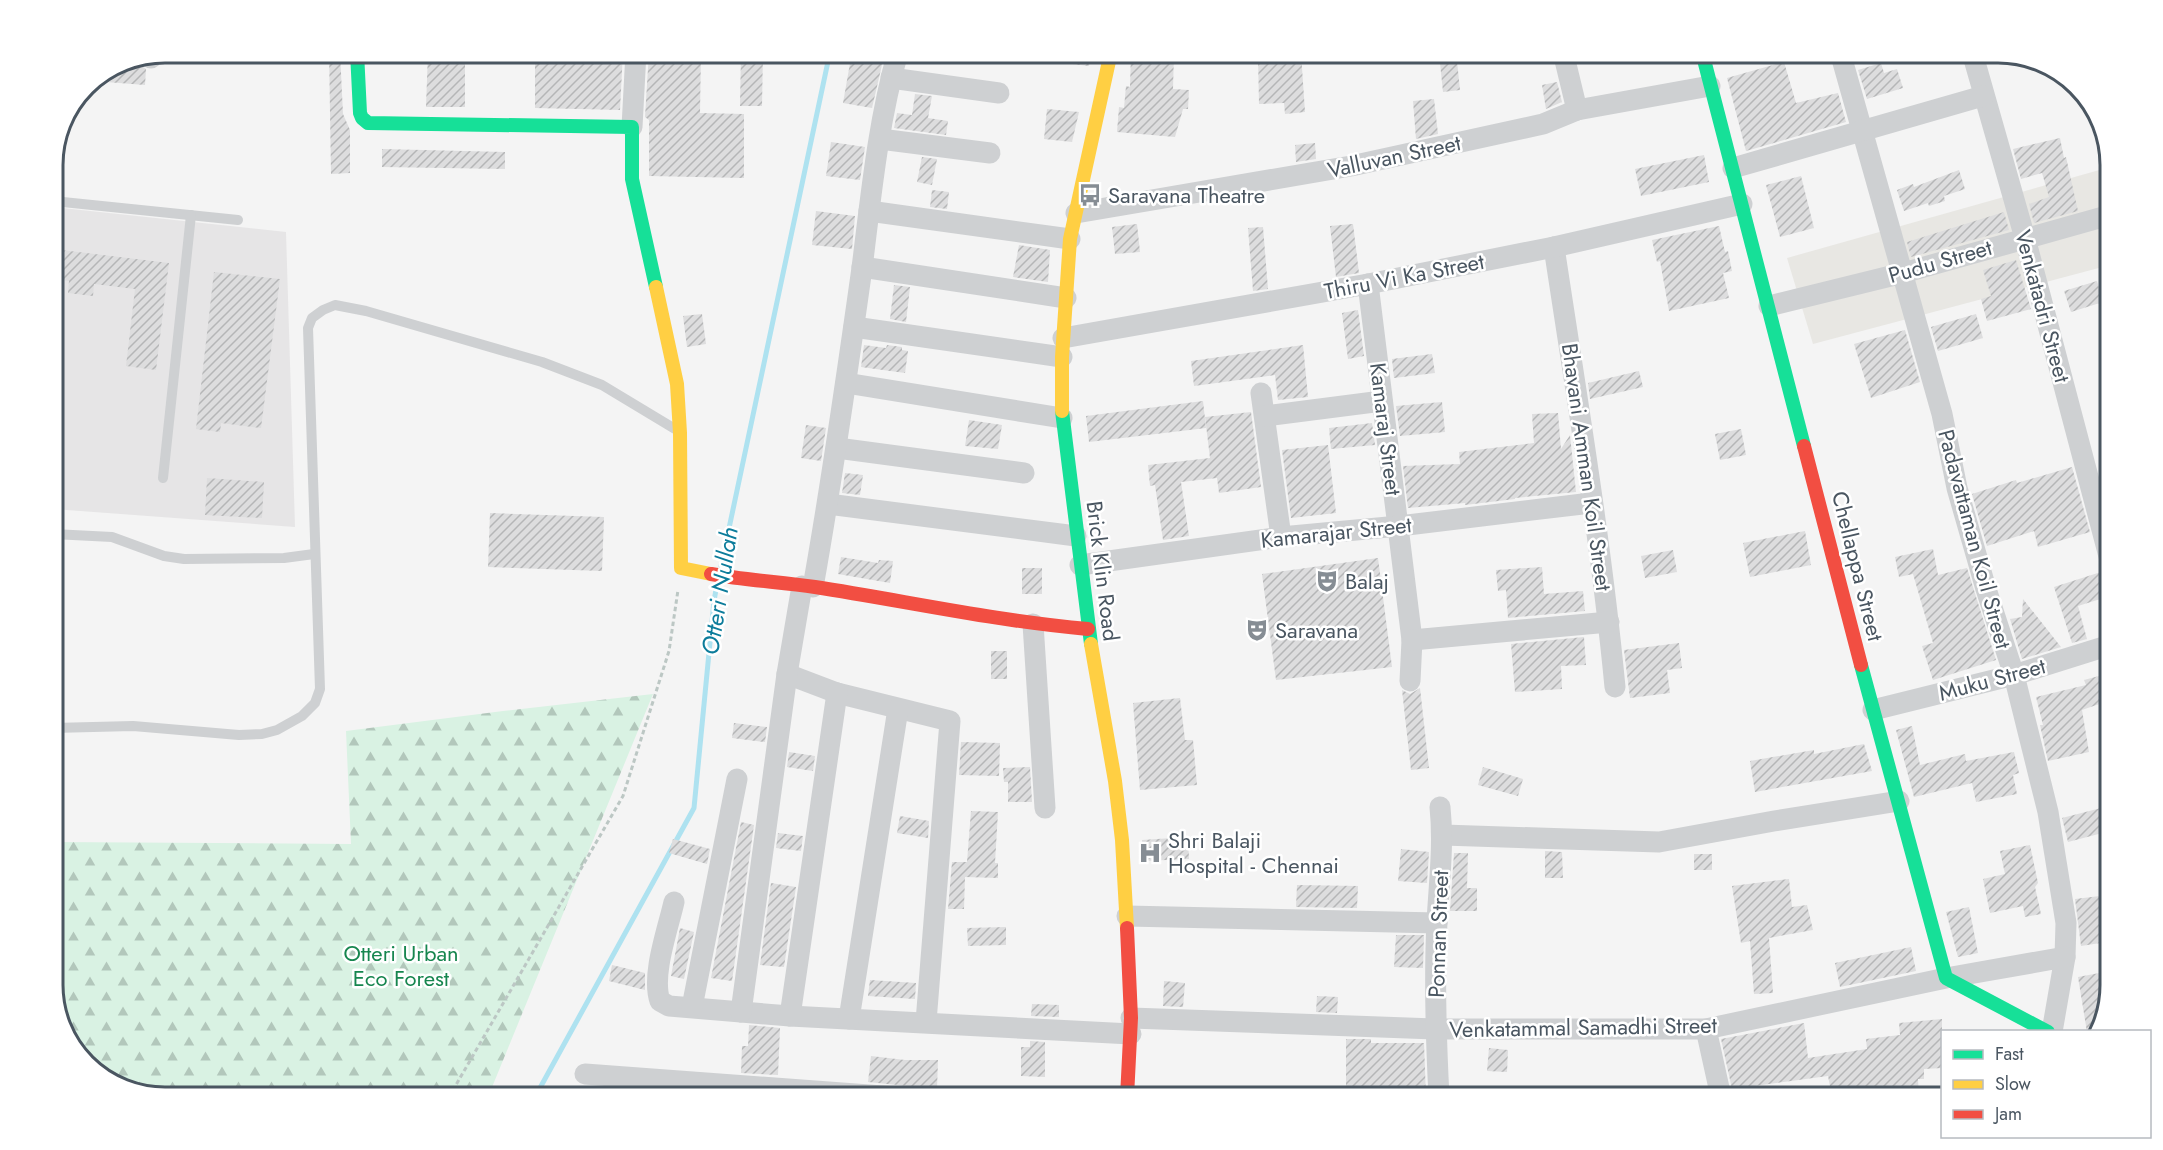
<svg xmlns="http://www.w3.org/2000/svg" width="2163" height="1150" font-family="Jost,sans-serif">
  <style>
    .commercial { fill: #e8e7e3 }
    .education { fill: #e6e5e6 }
    .forest { fill: url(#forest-firs) }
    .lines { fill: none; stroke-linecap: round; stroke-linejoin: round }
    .stream { stroke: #aee2f0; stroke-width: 5 }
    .building { fill: url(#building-hatch) }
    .path { stroke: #bcc7c4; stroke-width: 3; stroke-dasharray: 4.5 3; stroke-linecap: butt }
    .lane { stroke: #ced0d2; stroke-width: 10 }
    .street { stroke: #ced0d2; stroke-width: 21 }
    .fast { stroke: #16e098; stroke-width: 14 }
    .slow { stroke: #ffcf43; stroke-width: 14 }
    .jam { stroke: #f24e42; stroke-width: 14 }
    .labels { text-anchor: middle; stroke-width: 5; stroke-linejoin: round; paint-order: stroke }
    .street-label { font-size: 22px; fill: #4a5661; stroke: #fff }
    .poi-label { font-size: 22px; fill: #4a5661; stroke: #fff; text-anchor: start }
    .park-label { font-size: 22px; fill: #17864f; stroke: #fff }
    .water-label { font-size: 24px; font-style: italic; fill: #0c7c9b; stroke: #fff }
    .rim { fill: none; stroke: #4a5661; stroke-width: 3 }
  </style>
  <defs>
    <pattern id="forest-firs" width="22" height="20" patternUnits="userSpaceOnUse" patternTransform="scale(1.5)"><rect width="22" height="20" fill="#d9f2e3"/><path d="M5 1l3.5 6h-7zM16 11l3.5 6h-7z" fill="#b2c7bb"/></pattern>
    <pattern id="building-hatch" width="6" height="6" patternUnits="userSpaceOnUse" patternTransform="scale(1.5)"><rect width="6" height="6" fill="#ddddde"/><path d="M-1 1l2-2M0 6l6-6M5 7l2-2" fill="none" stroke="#b5b6b7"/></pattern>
  </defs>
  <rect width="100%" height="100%" fill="#f4f4f4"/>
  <path class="commercial" d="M2110,167V265L1813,344L1787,258Z"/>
  <path class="education" d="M53,207L286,232L295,527L53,509Z"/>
  <path class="forest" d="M653,694L488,1097H165L115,1086L71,1047L53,992V842L351,844L346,731L503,711Z"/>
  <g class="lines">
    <g class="stream">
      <path d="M721,566L830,52"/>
      <path d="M535,1097L694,808L714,601L717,584"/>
    </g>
  </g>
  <g class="building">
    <path d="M329,52H340L343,114L350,130V173L331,174Z"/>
    <path d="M428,52H465V107H426Z"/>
    <path d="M535,52H623L620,110L535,108Z"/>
    <path d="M649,52H701L700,113L744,114V178L649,176V120L645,117Z"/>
    <path d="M741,52H763L762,106H740Z"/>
    <path d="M852,52H885L872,108L843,103Z"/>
    <path d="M1056,52H1092L1089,66L1056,62Z"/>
    <path d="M1131,52L1174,53L1173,89L1189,90L1188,109H1183L1175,137L1117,132L1119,107L1124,108L1126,86L1130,87Z"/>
    <path d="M1301,53L1305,112L1285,114L1284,103L1259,104L1258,57Z"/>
    <path d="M138,58L140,65L146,69L145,85L93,81L123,61Z"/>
    <path d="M1457,61L1460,90L1443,92L1440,63Z"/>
    <path d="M1784,62L1796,103L1838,93L1846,122L1746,151L1727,78Z"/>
    <path d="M1881,63L1884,73L1897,69L1903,88L1867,99L1858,70Z"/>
    <path d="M1557,82L1562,102L1546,109L1542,85Z"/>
    <path d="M915,94L932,96L928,118L948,121L946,135L894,128L897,113L912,115Z"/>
    <path d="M1434,99L1438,134L1416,139L1413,101Z"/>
    <path d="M1047,109L1079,112L1072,142L1044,139Z"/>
    <path d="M2060,138L2064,158L2066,157L2078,211L2034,223L2029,204L2049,197L2042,173L2021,179L2013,149Z"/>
    <path d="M831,142L865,147L860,180L826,176Z"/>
    <path d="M1315,143L1316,159L1296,162L1295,145Z"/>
    <path d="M382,149L505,152V169L382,167Z"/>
    <path d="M1704,155L1709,182L1641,196L1635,169Z"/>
    <path d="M922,157L937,159L932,185L917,182Z"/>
    <path d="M1959,170L1965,189L1944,196L1945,201L1929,206L1928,203L1904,211L1897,190L1913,184L1914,187Z"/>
    <path d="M1801,176L1814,228L1780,237L1766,185Z"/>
    <path d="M932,190L949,192L947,209L930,207Z"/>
    <path d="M816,211L855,216L852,249L812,245Z"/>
    <path d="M2004,212L2009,230L1911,257L1907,242Z"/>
    <path d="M1137,224L1140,252L1115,254L1112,227Z"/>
    <path d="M1353,224L1359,273L1336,277L1330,226Z"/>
    <path d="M1719,226L1725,252L1728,251L1732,271L1723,273L1729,298L1669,311L1660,261L1657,262L1652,240Z"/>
    <path d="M1263,227L1268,289L1253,291L1248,228Z"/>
    <path d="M1019,245L1050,250L1048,282L1013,277Z"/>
    <path d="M53,249L169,263L156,370L126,366L135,289L94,284L93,296L68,293L69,281L53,279Z"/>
    <path d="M2016,260L2031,309L1987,321L1981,299L1991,296L1983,270Z"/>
    <path d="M214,272L280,279L261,428L221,423L220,432L196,429Z"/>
    <path d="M2097,281L2103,302L2071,312L2064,291Z"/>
    <path d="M894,285L910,287L906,322L890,319Z"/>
    <path d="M1358,310L1364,356L1348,359L1342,313Z"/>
    <path d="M702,314L706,344L687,347L683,316Z"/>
    <path d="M1976,314L1983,338L1938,351L1931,327Z"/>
    <path d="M1905,330L1920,382L1871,398L1854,344Z"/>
    <path d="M864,345L886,348L887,345L902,347V350L908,351L905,373L861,367Z"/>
    <path d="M1303,345L1308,397L1278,400L1275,375L1194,386L1191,361Z"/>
    <path d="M1432,354L1435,373L1394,378L1392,359Z"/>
    <path d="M1639,371L1643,387L1590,399L1588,383Z"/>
    <path d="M1203,401L1206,428L1089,442L1086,416Z"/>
    <path d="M1442,402L1445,432L1400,436L1396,406Z"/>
    <path d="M1251,412L1261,487L1219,493L1217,478L1181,482L1189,536L1163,540L1155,485L1150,486L1148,465L1210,458L1205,417Z"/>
    <path d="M1558,413L1561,449L1570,435L1576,492L1515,498V499L1465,505V503L1408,508L1403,466L1460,464L1459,452L1534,443L1532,414Z"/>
    <path d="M969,420L1002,425L998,449L965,446Z"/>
    <path d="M1372,423L1375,445L1331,449L1329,428Z"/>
    <path d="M806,425L826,428L821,461L801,458Z"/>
    <path d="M1741,429L1746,455L1720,460L1715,434Z"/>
    <path d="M1328,445L1336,513L1291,518L1282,450Z"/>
    <path d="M2072,467L2090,532L2038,547L2034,531L1987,546L1972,494L2016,480L2017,483Z"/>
    <path d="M845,473L863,475L860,495L842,493Z"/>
    <path d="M2110,474V511L2101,477Z"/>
    <path d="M207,478L264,482L262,518L205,515Z"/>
    <path d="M490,513L604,517L602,571L488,567Z"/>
    <path d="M1805,531L1811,565L1750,577L1743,543Z"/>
    <path d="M1933,549L1938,575L1967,568L1996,660L1933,680L1922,646L1933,643L1913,574L1899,577L1895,557Z"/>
    <path d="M1673,550L1677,572L1645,578L1641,556Z"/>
    <path d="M841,557L878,563L879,560L893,561L890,583L838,574Z"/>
    <path d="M1378,558L1392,667L1276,680L1262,574Z"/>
    <path d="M1542,567L1544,594L1583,591L1585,611L1508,618L1506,590L1498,591L1496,570Z"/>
    <rect x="1022" y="568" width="20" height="26"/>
    <path d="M2104,571L2110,572V596L2078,606L2087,639L2072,643L2054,587Z"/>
    <path d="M2023,599L2061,647L2022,659L2010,619L2022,617Z"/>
    <path d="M1584,637L1586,665L1561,666L1562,689L1515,692L1511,644Z"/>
    <path d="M1679,643L1682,668L1667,670L1670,693L1630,698L1624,650Z"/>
    <rect x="991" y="651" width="16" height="28"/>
    <path d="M2110,673V694L2107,695L2108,701L2082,710L2089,752L2048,761L2040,725H2043L2036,697L2086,685L2084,680Z"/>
    <path d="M1420,688L1429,768L1411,770L1402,690L1410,694Z"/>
    <path d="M1180,698L1185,740H1193L1197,785L1140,790L1133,703Z"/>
    <path d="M734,723L767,727L765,742L732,738Z"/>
    <path d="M1912,726L1920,765L1965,754L1966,761L2014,752L2019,773L2013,775L2017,794L1976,802L1972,783L1914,797L1896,730Z"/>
    <path d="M961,742L1000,743L999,776L959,775Z"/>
    <path d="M1864,744L1872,771L1755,792L1750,761L1814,750V754Z"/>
    <path d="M789,752L815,756L813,771L787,767Z"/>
    <path d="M1030,767L1032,802H1008V782H1004L1003,768Z"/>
    <path d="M1483,767L1523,779L1518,796L1478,785Z"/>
    <path d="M2105,807L2110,831L2068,842L2062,818Z"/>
    <path d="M971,811L998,812L995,863H998V878L965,877L964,909H948L952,862H967Z"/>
    <path d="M900,816L929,821L928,838L897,833Z"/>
    <path d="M741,822L754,825L732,981L711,978Z"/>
    <path d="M778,833L803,836L801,851L776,848Z"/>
    <path d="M1188,837L1189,859L1143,861L1142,840Z"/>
    <path d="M673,839L710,849L707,864L669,853Z"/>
    <path d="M2030,845L2038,883L2035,887L2041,914L2025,917L2023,906L1990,913L1983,879L2005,874L2000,851Z"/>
    <path d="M1401,849L1429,852L1427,883L1398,881Z"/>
    <path d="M1545,851L1562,852L1563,878H1545Z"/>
    <path d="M1454,853H1468L1467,888H1477V911H1450Z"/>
    <rect x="1694" y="854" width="18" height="16"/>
    <path d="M1789,879L1792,907L1807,905L1813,930L1769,938L1773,993L1754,994L1750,941L1741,943L1732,886Z"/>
    <path d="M771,883L796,887L784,967L760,965Z"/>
    <path d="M1297,885L1358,886L1357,908L1296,907Z"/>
    <path d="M2100,896L2107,942L2081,946L2075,899Z"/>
    <path d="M1969,907L1978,953L1958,957L1946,912Z"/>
    <path d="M1006,927V945L968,946L967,928Z"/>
    <path d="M680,928L694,932L684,979L671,976Z"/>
    <path d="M1396,935H1424L1423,968L1394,967Z"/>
    <path d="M1911,947L1916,971L1840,987L1835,963Z"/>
    <path d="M612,965L645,973V990L609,981Z"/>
    <path d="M2110,971V985L2099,1032H2087L2078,977Z"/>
    <path d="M870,980L916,983L915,999L868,996Z"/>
    <path d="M1164,981L1185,983L1183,1007L1163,1006Z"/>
    <path d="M1317,996L1338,997L1337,1013L1316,1012Z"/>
    <path d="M1032,1004L1059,1005V1017L1031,1016Z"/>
    <path d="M1942,1019V1068L1924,1069V1079H1918L1919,1097H1832L1828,1076L1732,1089L1721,1039L1804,1023L1808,1058L1867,1049L1866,1039L1900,1035L1899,1023Z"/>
    <path d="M749,1025L780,1028L778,1075L741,1073L742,1046H748Z"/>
    <path d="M1346,1039H1371V1043H1424L1426,1097H1346Z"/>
    <path d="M1030,1041L1045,1042V1077L1021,1076V1047H1030Z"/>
    <path d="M1489,1048L1508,1050L1507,1072L1487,1071Z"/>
    <path d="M871,1056L905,1060H938L937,1089L868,1082Z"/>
  </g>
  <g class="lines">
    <path class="path" d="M449,1097L623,796L669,651L678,590"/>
    <g class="lane">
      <path d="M53,201L238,220"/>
      <path d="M163,478L191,215"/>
      <path d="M53,534L112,537L164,556L184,559L284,558L314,554"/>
      <path d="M53,728L133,726L239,735L262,734L277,730L302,716L315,703L320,689L308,328L312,318L323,310L335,305L366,311L542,362L602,385L675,429"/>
    </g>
    <g class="street">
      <path d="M1563,52L1577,110"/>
      <path d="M1840,52L1942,414L1957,488L1986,589L2014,675L2048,812L2066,923L2065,957L2052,1032"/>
      <path d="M1972,52L2025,238L2110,560"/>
      <path d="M151,58V55"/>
      <path d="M891,78L999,93"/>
      <path d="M632,127L636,52"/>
      <path d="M880,139L990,153"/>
      <path d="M1733,168L1983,96"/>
      <path d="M869,211L1070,239"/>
      <path d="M1076,213L1351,166L1543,124L1577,110L1710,86"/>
      <path d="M1554,247C1576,393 1601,540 1615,687"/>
      <path d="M862,267L1066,298"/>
      <path d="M1368,284L1412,640L1410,681"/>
      <path d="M1769,306L1903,273L2110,215"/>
      <path d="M854,327L1062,357"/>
      <path d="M1063,338L1368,284L1554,247L1742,204"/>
      <path d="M846,383L1062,418"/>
      <path d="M1261,393L1281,537"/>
      <path d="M1265,416L1382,401"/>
      <path d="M837,448L1024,473"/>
      <path d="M828,504L1076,536"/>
      <path d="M1080,565L1281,537L1399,526L1591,503"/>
      <path d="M813,587C832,481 847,375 862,268C871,196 878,122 898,52"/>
      <path d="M1033,624L1045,808"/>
      <path d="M1412,640L1609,622"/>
      <path d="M787,674L837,693L950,721L926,1022"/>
      <path d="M1873,710L2014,675L2110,645"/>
      <path d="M1443,835L1659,842L1774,821L1899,801"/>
      <path d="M674,902C668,929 651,975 660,1001L669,1006L790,1016L1131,1034"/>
      <path d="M1127,916L1437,923"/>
      <path d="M692,1007L737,779"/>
      <path d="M741,1012L787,674L802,586"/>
      <path d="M790,1016L837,693"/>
      <path d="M1131,1018L1435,1029H1706L1946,978L2065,957"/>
      <path d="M849,1019L898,709"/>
      <path d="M1706,1029L1721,1097"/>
      <path d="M585,1074L896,1097"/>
      <path d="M1439,1097C1436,1039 1434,981 1437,922C1439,883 1444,846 1440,807"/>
    </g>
    <g class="fast">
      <path d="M357,52L360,113L362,118L368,123L632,127V179L656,287"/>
      <path d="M1702,52L1804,446"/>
      <path d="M1062,411L1091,644"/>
      <path d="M1861,665L1946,978L2048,1032"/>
    </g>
    <g class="slow">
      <path d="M656,287L677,384L680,433L681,568L711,574"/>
      <path d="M1062,411V357L1070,239L1111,52"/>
      <path d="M1091,644L1115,781L1122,840L1127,928"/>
    </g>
    <g class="jam">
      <path d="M1804,446L1861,665"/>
      <path d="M711,574C745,580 780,582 815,587C906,601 996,621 1088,629"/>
      <path d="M1127,1097L1131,1018L1127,928"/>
    </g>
  </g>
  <defs>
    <g id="bus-bare" transform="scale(1.8)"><path d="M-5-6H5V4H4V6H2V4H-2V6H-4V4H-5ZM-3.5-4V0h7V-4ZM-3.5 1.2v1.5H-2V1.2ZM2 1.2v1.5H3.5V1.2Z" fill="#868d94" stroke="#fff" stroke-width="2.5" paint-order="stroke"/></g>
    <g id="theatre-bare" transform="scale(1.8)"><path d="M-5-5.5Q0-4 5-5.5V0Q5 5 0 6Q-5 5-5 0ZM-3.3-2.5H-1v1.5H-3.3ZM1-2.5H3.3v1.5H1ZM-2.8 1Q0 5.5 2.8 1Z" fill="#868d94" stroke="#fff" stroke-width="2.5" paint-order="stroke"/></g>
    <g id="hospital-bare" transform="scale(1.8)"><path d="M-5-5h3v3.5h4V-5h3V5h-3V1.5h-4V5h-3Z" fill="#868d94" stroke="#fff" stroke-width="2.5" paint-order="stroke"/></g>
  </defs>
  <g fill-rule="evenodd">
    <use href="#bus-bare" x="1090" y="195"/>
    <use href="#theatre-bare" x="1327" y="581"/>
    <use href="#theatre-bare" x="1257" y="630"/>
    <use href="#hospital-bare" x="1150" y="853"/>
  </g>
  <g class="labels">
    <g class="street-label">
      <text transform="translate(1394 156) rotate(-12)" y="8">Valluvan Street</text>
      <text transform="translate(1940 261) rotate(-16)" y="8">Pudu Street</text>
      <text transform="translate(1404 276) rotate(-11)" y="8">Thiru Vi Ka Street</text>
      <text transform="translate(2043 306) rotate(75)" y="8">Venkatadri Street</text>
      <text transform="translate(1386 429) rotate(83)" y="8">Kamaraj Street</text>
      <text transform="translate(1587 467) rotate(82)" y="8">Bhavani Amman Koil Street</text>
      <text transform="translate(1336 532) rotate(-6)" y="8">Kamarajar Street</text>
      <text transform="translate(1975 539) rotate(75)" y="8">Padavattaman Koil Street</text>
      <text transform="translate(1858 566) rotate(76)" y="8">Chellappa Street</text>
      <text transform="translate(1103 571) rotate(83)" y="8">Brick Klin Road</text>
      <text transform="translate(1992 679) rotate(-15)" y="8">Muku Street</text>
      <text transform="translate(1438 934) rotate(-88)" y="8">Ponnan Street</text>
      <text transform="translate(1583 1027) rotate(-1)" y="8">Venkatammal Samadhi Street</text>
    </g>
    <g class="poi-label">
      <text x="1108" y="203">Saravana Theatre</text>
      <text x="1345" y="589">Balaj</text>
      <text x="1275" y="638">Saravana</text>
      <text x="1168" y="848">Shri Balaji<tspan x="1168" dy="25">Hospital - Chennai</tspan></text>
    </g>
    <g class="park-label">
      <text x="401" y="961">Otteri Urban<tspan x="401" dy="25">Eco Forest</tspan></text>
    </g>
    <g class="water-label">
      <text transform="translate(720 591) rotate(-81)" y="8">Otteri Nullah</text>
    </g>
  </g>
  <path d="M0 0H2163V1150H0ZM165 63H1998A102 102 0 0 1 2100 165V985A102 102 0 0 1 1998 1087H165A102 102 0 0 1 63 985V165A102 102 0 0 1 165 63Z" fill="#fff" fill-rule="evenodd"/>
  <path class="rim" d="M165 63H1998A102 102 0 0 1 2100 165V985A102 102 0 0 1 1998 1087H165A102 102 0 0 1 63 985V165A102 102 0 0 1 165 63Z"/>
  <rect x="1941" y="1030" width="210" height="108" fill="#ffffff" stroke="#b7bbc0" stroke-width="1.5"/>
  <rect x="1953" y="1050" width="30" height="9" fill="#16e098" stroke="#b7bbc0" stroke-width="1.5"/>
  <text x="1995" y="1060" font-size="18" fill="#4a5661">Fast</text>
  <rect x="1953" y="1080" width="30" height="9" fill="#ffcf43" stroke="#b7bbc0" stroke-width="1.5"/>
  <text x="1995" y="1090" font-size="18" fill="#4a5661">Slow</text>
  <rect x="1953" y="1110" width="30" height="9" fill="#f24e42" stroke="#b7bbc0" stroke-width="1.5"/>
  <text x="1995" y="1120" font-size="18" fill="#4a5661">Jam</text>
</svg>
